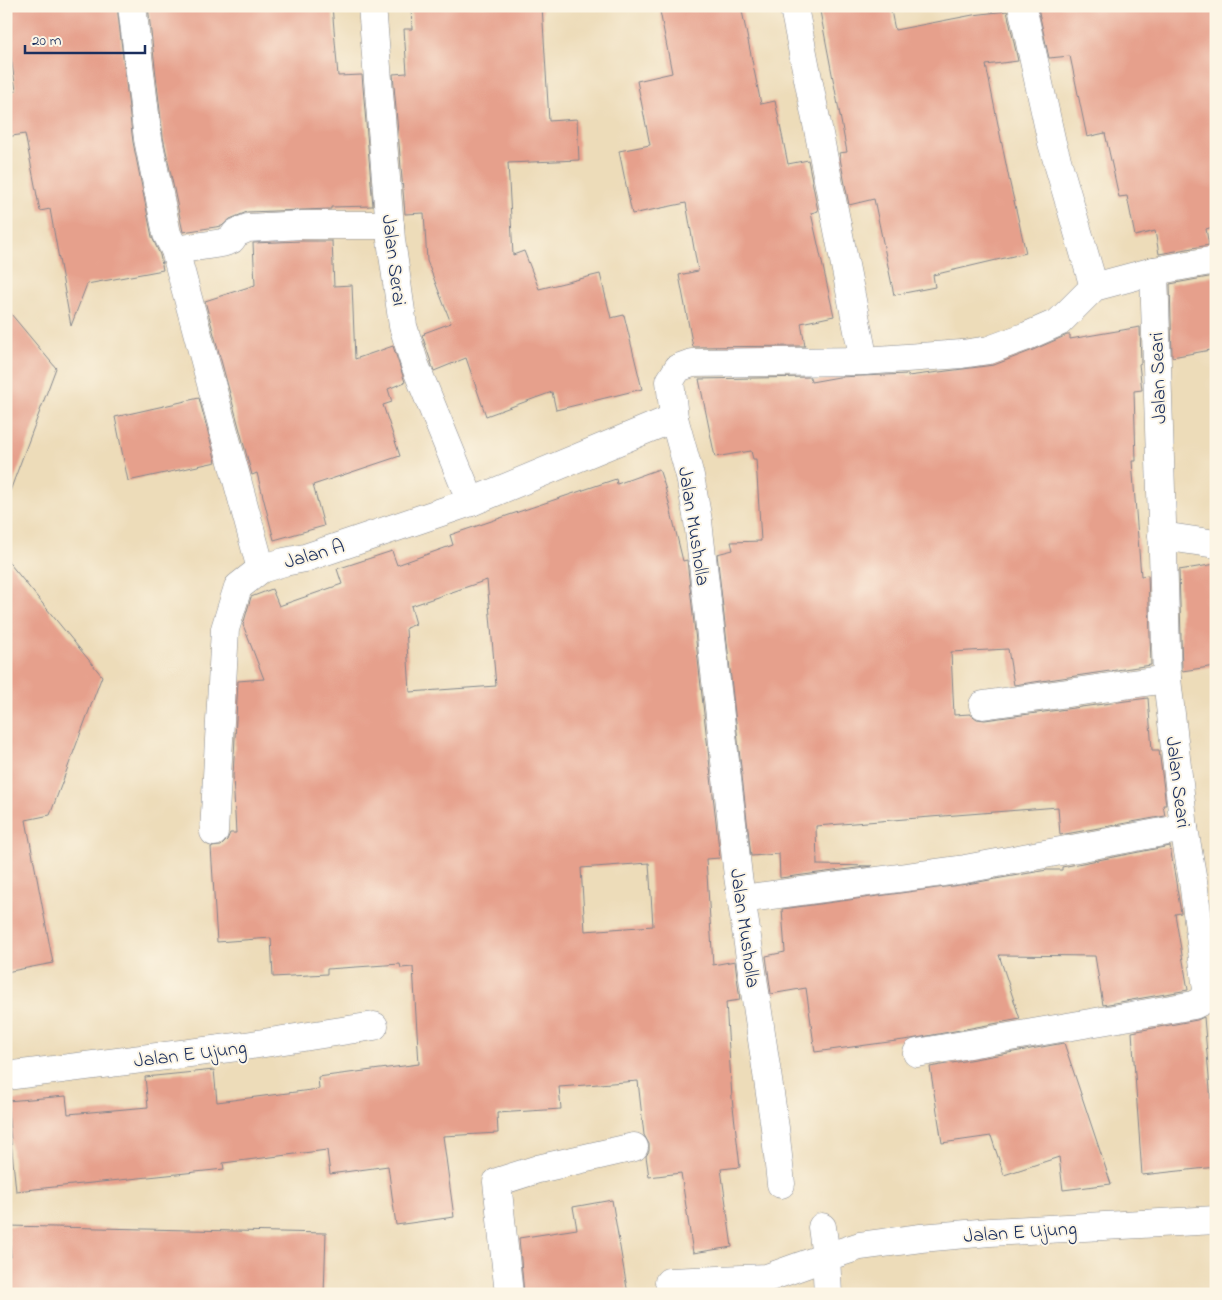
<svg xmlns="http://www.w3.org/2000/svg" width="1222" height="1300" font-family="'Indie Flower',sans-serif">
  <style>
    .building { fill: #e6a08c; fill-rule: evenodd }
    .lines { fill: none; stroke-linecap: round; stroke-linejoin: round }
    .street-casing { stroke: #84868c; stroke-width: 29 }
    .street { stroke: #fff; stroke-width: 28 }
    .labels { text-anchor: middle; stroke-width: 4; stroke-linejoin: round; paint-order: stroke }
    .street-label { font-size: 20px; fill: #1b2f5e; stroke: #fcf5e5 }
  </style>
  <rect width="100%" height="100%" fill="#fcf5e5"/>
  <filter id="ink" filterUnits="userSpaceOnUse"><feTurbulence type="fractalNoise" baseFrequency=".02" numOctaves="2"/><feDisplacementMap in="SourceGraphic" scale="10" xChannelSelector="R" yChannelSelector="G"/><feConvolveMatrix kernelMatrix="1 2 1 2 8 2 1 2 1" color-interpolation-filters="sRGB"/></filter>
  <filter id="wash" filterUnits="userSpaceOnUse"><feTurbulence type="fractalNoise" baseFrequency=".0096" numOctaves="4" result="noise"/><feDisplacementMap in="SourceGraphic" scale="20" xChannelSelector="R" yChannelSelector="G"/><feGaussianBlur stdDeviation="1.12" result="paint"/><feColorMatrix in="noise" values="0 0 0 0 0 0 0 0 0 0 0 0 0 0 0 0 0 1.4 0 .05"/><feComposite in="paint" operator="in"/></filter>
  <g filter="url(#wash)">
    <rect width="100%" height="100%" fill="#eddcb9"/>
    <g id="blocks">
      <g class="building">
        <path d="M6,6H117L133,142L152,237L160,255L163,270L87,284L71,326L50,209L40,211L25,134L6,137V93L16,91L6,24Z"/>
        <path d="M148,6H332L338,76L362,75L373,206L331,207V209L247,212L230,219L222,226L183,232L163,137Z"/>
        <path d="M411,6H542L549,121L577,119L579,160L508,163L513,255L524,251L539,289L600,274L611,318L624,315L642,389L556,410L552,392L486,416L466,358L434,371L422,335L425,334L424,333L451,323L427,261L424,213L405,214L393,74L407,73L404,29H412Z"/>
        <path d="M659,6H741L761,104L775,101L788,164L808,160L818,211L811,213L834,316L801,323L805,346L693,347L679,275L698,271L686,203L632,214L619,151L650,145L637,81L672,73Z"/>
        <path d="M819,6H890L895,30L973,15L1007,11L1018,61L986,65L1009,179L1026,253L933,275L935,287L894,295L874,199L849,205L839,153L847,152Z"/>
        <path d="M1054,6H1216V226L1206,229L1209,245L1159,254L1155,231L1135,236L1127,196L1119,197L1105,133L1087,137L1070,56L1049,58L1038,8Z"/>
        <path d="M302,241H332L334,286L352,285L355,359L393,346L405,382L388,389L392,402L383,405L400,456L313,485L324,526L274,540L257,473L252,475L205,301L255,285L253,243Z"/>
        <path d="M1214,276L1216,284V349L1172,357L1170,284Z"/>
        <path d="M6,308L56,368L10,491H6Z"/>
        <path d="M1140,327L1141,363L1139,364L1142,390L1134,391L1136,461H1132L1141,576L1148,575L1151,665L1014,685L1008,649L951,652L954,715L970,714L977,719L985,720L1148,698L1152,750H1159L1166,805H1163L1165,816L1060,835L1058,807L816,826L817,865L872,866L780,878L779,854L751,856L717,554L733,550L731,542L761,541L756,459H753L751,451L715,457L699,379L810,377L811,382L839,377L908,374V376L994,365L1033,350L1067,335H1070V339Z"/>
        <path d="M199,398L216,462L128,481L115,417Z"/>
        <path d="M659,469L665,487L683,561L687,560L720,858L706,859L713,965L735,961L740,1000L726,1002L732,1098L740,1167L721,1169L732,1247L693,1253L681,1173L649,1177L646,1156L649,1151V1144L644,1135L638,1081L559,1087L561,1109L497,1113L498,1133L443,1136L454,1217L396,1225L388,1166L330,1174L327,1150L223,1163L224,1169L16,1191L7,1101L66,1096L68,1114L148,1107L145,1077L214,1070L217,1102L319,1089L318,1077L419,1064L413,967L401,968L400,964L327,969V974L273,977L271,938L217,942L211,847L221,846L227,840L230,833H236L233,776L238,681L264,679L243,625L251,597L272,589L279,606L342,584L337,569L392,551L397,565L453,545L450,535L616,479L617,484ZM487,580L496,686L410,692L406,628L416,624L411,606ZM649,863L653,926L585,931L581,868Z"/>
        <path d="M6,559L102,676L50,815L26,820L53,963L6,972Z"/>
        <path d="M1216,564V666L1182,671L1179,570Z"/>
        <path d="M1170,846L1181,913L1175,914L1188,990L1103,1005L1095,956L999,955L1020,1019L911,1039L815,1052L806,988L771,994L766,956L785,952L782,909L967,884L1047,870H1062V867Z"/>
        <path d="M1204,1017L1212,1114L1216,1113V1167L1142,1175L1132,1032L1197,1020Z"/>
        <path d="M1064,1043L1111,1184L1063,1190L1059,1157L1004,1175L991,1136L942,1143L930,1067Z"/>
        <path d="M612,1200L628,1294H524L519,1238L577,1229L573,1207Z"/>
        <path d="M8,1226L326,1233L324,1294H6V1257H11Z"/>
      </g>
    </g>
  </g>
  <g filter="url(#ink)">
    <use href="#blocks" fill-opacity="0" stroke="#84868c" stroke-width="1"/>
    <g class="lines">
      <g class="street-casing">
        <g id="street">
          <path d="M132,6L148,139L167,234L175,250L261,569"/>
          <path d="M372,6L391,240L403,326L415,365L471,502"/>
          <path d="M1022,6L1052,143L1094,287"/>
          <path d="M795,13L864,361"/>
          <path d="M175,250L222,243L231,240L236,233L248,228L302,225H390"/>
          <path d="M1162,536L1216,544"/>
          <path d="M983,705L1167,679"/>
          <path d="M214,832L225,629L238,587L261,569L284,562L305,558L471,502L674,418"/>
          <path d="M742,899L965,869L1184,828"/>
          <path d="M917,1053L1194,1005L1204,1000L1207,990L1193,881L1184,828L1167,679L1154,271"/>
          <path d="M6,1076L245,1046L374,1026"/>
          <path d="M781,1184L775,1128L738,876L698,521L690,476L674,418L670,381L678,368L692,363L864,361L962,354L989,350L1027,336L1059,322L1094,287L1154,271L1216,260"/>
          <path d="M669,1282L767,1278L826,1257L822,1227"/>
          <path d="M509,1294L497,1182L538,1169L634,1147"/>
          <path d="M828,1294L826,1257L860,1246L921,1238L990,1232L1216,1220"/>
        </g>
      </g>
      <use href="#street" class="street"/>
    </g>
  </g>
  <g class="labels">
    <g class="street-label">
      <text transform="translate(395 260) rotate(83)" y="7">Jalan Serai</text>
      <text transform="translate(1157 378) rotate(-92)" y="7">Jalan Seari</text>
      <text transform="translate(695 526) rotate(81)" y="7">Jalan Musholla</text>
      <text transform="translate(314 553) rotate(-16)" y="7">Jalan A</text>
      <text transform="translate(1179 782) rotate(83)" y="7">Jalan Seari</text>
      <text transform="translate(746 928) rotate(82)" y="7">Jalan Musholla</text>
      <text transform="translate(190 1053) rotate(-7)" y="7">Jalan E Ujung</text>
      <text transform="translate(1020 1231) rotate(-4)" y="7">Jalan E Ujung</text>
    </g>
  </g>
  <rect width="1222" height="1300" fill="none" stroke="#fcf5e5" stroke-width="25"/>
  <path d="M25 45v8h120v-8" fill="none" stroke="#1b2f5e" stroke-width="2.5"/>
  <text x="32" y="45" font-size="15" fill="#1b2f5e" stroke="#fcf5e5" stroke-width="4" paint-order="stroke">20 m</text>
</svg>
